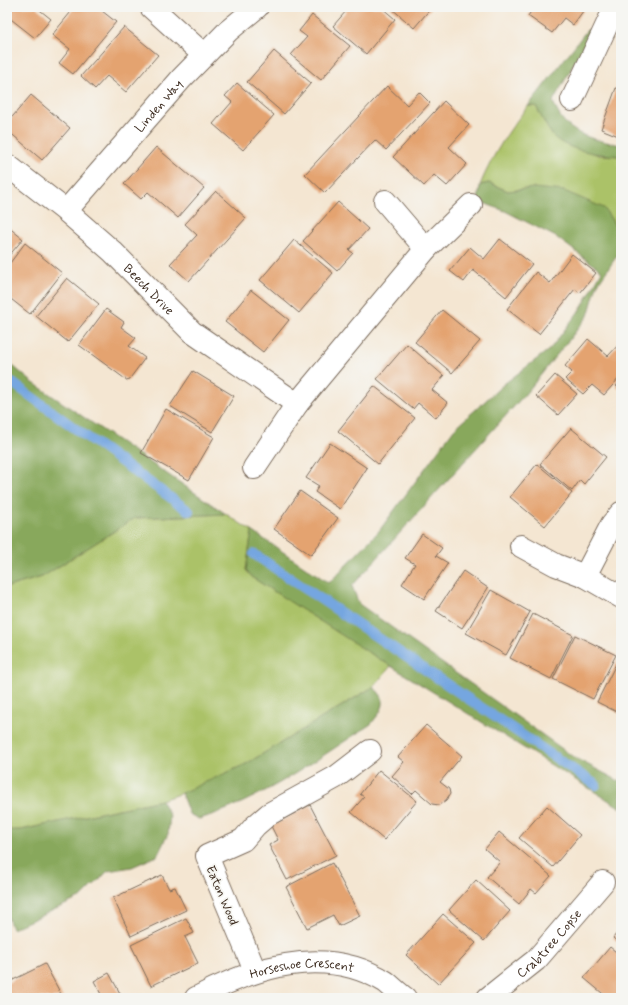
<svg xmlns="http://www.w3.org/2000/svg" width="628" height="1005" font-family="Mynerve,sans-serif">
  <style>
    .green { fill: #abc267; stroke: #737642 }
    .forest { fill: #88a85c; stroke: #62693d }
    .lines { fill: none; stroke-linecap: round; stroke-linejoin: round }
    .stream { stroke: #75a6e0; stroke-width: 10 }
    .building { fill: #e4a36f }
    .minor-casing { stroke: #7c6c5d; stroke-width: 24 }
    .minor { stroke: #fff; stroke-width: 22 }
    .labels { text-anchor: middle; stroke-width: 3.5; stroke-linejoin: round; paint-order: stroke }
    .street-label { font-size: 13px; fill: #3b2a1e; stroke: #f6f6f2 }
  </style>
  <rect width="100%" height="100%" fill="#f6f6f2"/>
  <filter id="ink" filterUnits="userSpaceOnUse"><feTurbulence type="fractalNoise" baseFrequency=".025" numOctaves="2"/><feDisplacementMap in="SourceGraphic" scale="8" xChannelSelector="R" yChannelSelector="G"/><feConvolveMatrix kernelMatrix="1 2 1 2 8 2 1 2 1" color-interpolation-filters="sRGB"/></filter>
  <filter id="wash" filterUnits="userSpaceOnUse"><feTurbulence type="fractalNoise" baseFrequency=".012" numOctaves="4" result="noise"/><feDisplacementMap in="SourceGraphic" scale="16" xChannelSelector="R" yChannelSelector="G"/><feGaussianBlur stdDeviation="0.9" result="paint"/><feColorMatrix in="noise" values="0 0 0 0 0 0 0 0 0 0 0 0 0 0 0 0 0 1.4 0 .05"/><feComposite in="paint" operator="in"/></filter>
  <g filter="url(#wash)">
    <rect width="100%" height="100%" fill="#f4e6d2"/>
    <g class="green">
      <path d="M528,106H536L553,136L598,155L621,156V235L604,208L534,188L508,191L489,183L480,185C492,156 508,131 528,106Z"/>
      <path d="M226,514L252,531L246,570L253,578L391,666L373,687L246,764L194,789L161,800L21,830L7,831V587L42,577L135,518Z"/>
    </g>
    <g class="forest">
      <path d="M594,29L553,101C564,135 591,139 621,145V156C601,155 567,151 553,136C546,127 541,116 536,106H528L587,30Z"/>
      <path d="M489,183L508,191L534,188L564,191L604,208L621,235V250L597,285L588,316L528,391L352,586L359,604L575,758L621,782V808L368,652L253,578L246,570L252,531L329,583L379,531L454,429L504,384L550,349L582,307L602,271L556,237L505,211L478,201L480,185Z"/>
      <path d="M7,361L32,382L226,514L135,518L42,577L7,587Z"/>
      <path d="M373,687C390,701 383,709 371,724C319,758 259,802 199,819L189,814L181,793L246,764Z"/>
      <path d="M161,800L170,816L168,834L157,856L132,867L108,871L82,897L12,929L7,915V830H21Z"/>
    </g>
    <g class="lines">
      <g class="stream">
        <path d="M7,379L189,511"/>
        <path d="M254,554L596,785"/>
      </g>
    </g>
    <g id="blocks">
      <g class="building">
        <path d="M7,7H36L51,19L35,38L7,16Z"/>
        <path d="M75,7H97L116,22L73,74L59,63L70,49L52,35Z"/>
        <path d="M344,7H381L395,19L366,54L333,26L347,10Z"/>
        <path d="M390,7H432L414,28Z"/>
        <path d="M534,7H586L573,25L564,18L552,33L528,16Z"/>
        <path d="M312,15L350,46L321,80L291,55L307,37L299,31Z"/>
        <path d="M124,27L158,55L126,92L107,76L95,89L81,76Z"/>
        <path d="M274,51L311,83L284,114L247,82Z"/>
        <path d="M237,83L274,115L243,150L213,124L232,102L225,96Z"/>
        <path d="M387,86L407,105L419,92L430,103L386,150L375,140L325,193L305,174Z"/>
        <path d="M616,88L621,89V137L601,129Z"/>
        <path d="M31,95L70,128L42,160L7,130V123Z"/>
        <path d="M444,101L469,125L449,147L467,164L447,186L434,175L424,186L393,157Z"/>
        <path d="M156,147L204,188L178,218L148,192L141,199L124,184Z"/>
        <path d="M216,191L246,218L189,281L170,264L197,235L185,224Z"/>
        <path d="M338,202L368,229L349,250L353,253L337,271L303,241Z"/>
        <path d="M7,226L23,239L7,258Z"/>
        <path d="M500,239L532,264L506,297L473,270L464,282L450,271L470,247L484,259Z"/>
        <path d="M294,240L333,273L299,313L260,280Z"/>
        <path d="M25,243L62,273L30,314L7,296V267Z"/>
        <path d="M572,254L596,273L580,293L575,289L539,334L507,309L536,272L550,283Z"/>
        <path d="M67,278L99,304L68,342L36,316Z"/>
        <path d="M251,290L289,320L263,352L225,322Z"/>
        <path d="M106,309L124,322L121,327L136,338L129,346L145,358L128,381L79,345Z"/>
        <path d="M442,310L480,341L452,373L415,342Z"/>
        <path d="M588,339L608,356L621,342V376L604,395L592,385L583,394L565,379L572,372L565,366Z"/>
        <path d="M407,344L444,376L432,390L448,403L436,418L418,403L413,409L377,379Z"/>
        <path d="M193,371L234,396L212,432L170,406Z"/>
        <path d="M555,375L577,394L558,415L536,396Z"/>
        <path d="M621,380V391L616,386Z"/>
        <path d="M374,386L415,418L378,464L338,431Z"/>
        <path d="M166,409L214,437L189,480L141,453Z"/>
        <path d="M571,428L606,457L584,484L580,480L572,491L540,464Z"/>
        <path d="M330,443L367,468L340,509L315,492L319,486L306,478Z"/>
        <path d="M537,464L572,493L545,526L510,497Z"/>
        <path d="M300,491L338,518L311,555L274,529Z"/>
        <path d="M422,534L442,548L436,556L448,563L424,599L402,584L415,564L405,558Z"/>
        <path d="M463,571L488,588L462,628L436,611Z"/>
        <path d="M491,590L530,612L506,655L466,633Z"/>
        <path d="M533,614L573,635L551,679L510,658Z"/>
        <path d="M575,635L616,655L593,699L553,679Z"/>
        <path d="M619,658L621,659V714L597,702Z"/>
        <path d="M426,725L462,756L440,782L449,789L450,794L446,800L439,805L432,804L416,790L412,794L392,776L404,762L398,757Z"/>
        <path d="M379,770L417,801L384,840L351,812L364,797L360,794Z"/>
        <path d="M310,805L336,855L287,880L269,845L278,840L271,826Z"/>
        <path d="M547,806L580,835L553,867L519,838Z"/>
        <path d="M499,832L551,876L536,893L531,889L519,904L487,877L500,862L485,849Z"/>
        <path d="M332,863L360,916L339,926L333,915L307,928L286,887Z"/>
        <path d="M162,875L169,889L175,887L186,910L131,936L113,898Z"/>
        <path d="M476,880L510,911L484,941L449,910Z"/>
        <path d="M443,914L476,943L438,984L406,955Z"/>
        <path d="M186,918L194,933L185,937L198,963L151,986L131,945Z"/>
        <path d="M621,928V945L613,938Z"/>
        <path d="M610,947L621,956V998H608L584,978Z"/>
        <path d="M45,964L63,998H7V983Z"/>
        <path d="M109,973L122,997L120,998H103L94,981Z"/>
      </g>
    </g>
  </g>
  <g filter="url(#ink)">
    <use href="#blocks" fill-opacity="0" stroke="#7c6c5d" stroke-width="1"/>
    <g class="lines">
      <g class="minor-casing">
        <g id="minor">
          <path d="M151,7L204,55"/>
          <path d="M572,100L611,16L618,7"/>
          <path id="s1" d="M7,165L66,211L113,252L192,332L297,404L426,249L471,205"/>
          <path d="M385,201L426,249"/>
          <path id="s2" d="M66,211L182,78L228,31L257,7"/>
          <path d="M254,468L297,404"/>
          <path d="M621,513L612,524L585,576L621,597"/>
          <path d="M521,546L556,565L585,576"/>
          <path d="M255,971L207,856L243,840L255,826L269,814L336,777L370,751"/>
          <path id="s3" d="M196,998C254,967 325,944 386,982C392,987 398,993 405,998"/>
          <path id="s4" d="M488,998L536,960L603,882"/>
        </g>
      </g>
      <use href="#minor" class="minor"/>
    </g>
  </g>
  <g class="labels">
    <g class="street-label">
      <text dy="5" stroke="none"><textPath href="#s2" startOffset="140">Linden Way</textPath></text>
      <text dy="5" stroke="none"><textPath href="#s1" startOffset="189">Beech Drive</textPath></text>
      <text transform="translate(223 895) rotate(67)" y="5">Eaton Wood</text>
      <text dy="5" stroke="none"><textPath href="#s4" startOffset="82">Crabtree Copse</textPath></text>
      <text dy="5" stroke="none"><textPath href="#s3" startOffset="112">Horseshoe Crescent</textPath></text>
    </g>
  </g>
  <rect width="628" height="1005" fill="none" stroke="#f6f6f2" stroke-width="24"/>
</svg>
